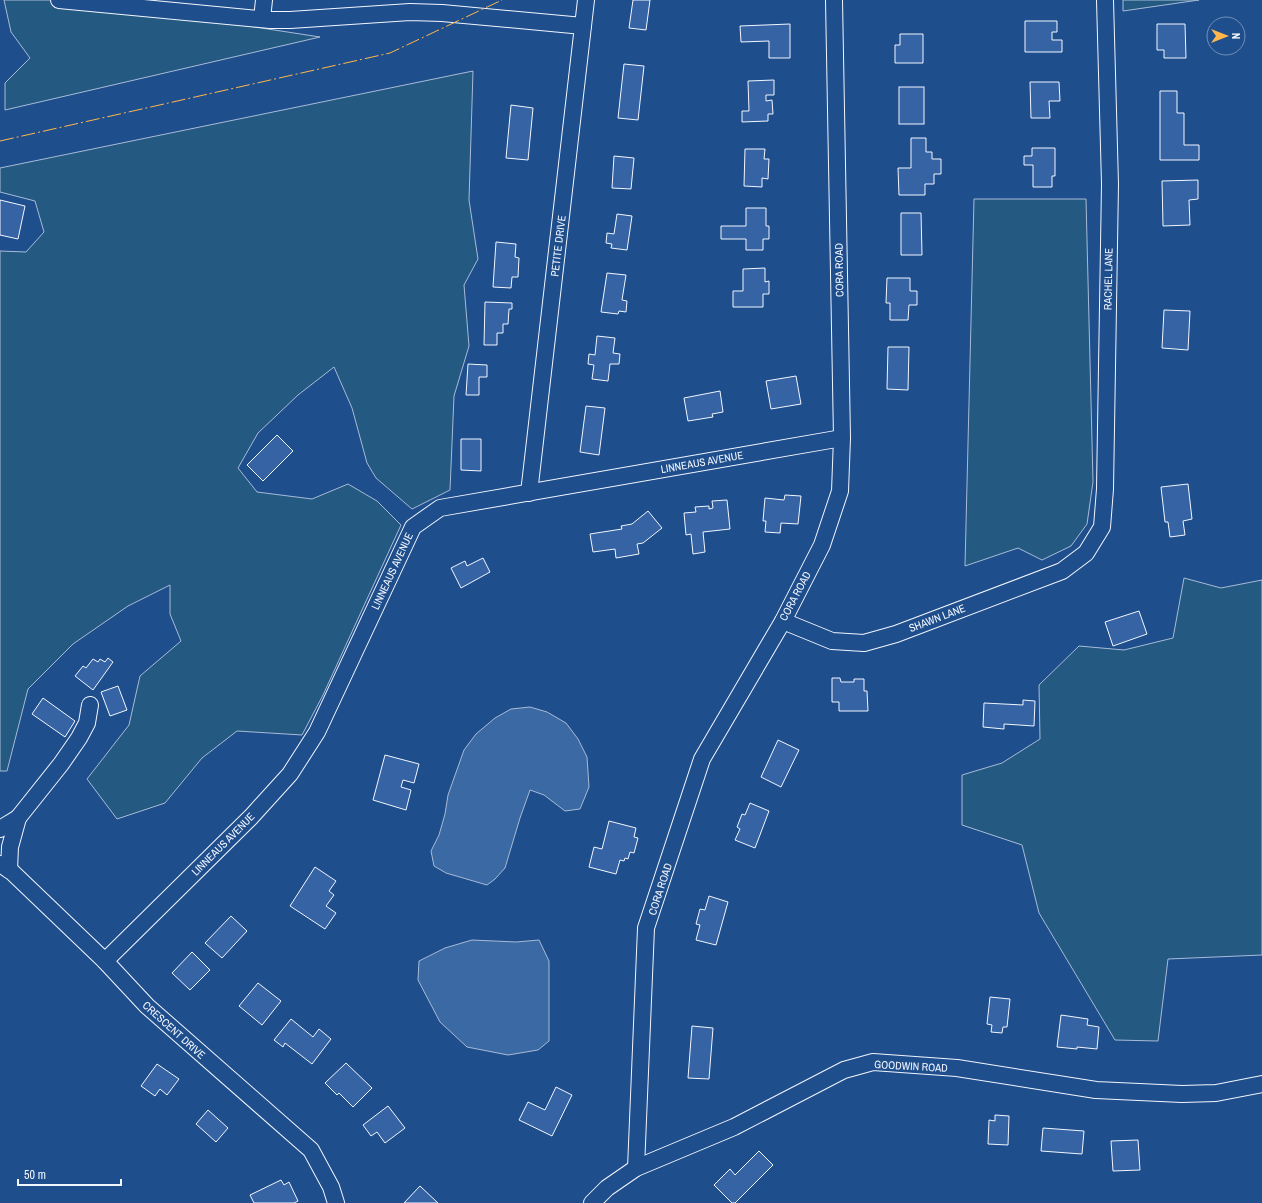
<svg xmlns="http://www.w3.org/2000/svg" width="1262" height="1203" font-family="'Archivo Narrow',sans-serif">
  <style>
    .green { fill: #245a82; stroke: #a8bbd7 }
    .water { fill: #3b69a3; stroke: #a8bbd7 }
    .building { fill: #3563a3; stroke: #f2f6ff }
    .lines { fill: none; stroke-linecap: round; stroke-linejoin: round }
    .minor-casing { stroke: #f2f6ff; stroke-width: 18 }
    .minor { stroke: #1f4e8c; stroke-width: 16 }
    .power { stroke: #ffb74d; stroke-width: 1; stroke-dasharray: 14 3 2 3; stroke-linecap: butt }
    .labels { text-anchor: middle; stroke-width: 3; stroke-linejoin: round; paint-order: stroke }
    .street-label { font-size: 11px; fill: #f2f6ff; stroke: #1f4e8c }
  </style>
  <rect width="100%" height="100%" fill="#1f4e8c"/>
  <g class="green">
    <path d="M4,0H79L320,37L5,110V83L30,58L11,32Z"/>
    <path d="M1123,0H1199L1123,11Z"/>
    <path d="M473,71L469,200L478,259L464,285L469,346L454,396L450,490L412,509L376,478L367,463L352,408L334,367L298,395L258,433L238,468L257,492L312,499L348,484L377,501L401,525L323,695L302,735L237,731L202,758L165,803L117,819L87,779L129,725L140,676L181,641L170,614V585L128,606L73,644L28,689L7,771H0V251L26,252L44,232L35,201L0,192V168Z"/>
    <path d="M974,199H1086L1093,482L1087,524L1071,546L1042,560L1018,548L965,566Z"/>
    <path d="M1184,578L1221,588L1262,580V955L1168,959L1158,1041L1115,1040L1039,913L1022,845L962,825V775L1002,763L1040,739L1039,685L1079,646L1124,650L1173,638Z"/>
  </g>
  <g class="water">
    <path d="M530,707L547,712L566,723L578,739L587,757L589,787L580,809L565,811L544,795L530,790L520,818L505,868L495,879L487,885L446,873L434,866L431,851L439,835L445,814L448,795L464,750L476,734L495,718L511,709Z"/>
    <path d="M472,940L516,942L539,940L549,961V1041L538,1050L508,1055L467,1047L440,1022L418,980L419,961L445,948Z"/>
  </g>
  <g class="building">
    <path d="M633,0H650L646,30L629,28Z"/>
    <path d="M1025,21H1057V32H1052V40H1062V52H1025Z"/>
    <path d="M790,24V58H769V41L741,42L740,26Z"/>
    <path d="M1157,24H1185L1186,58H1164V50H1157Z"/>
    <path d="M900,34H923V63H895V45H900Z"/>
    <path d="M624,64L644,66L638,120L618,118Z"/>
    <path d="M774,80V95H766V101L772,100L773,114H768V121L742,122V111H749L748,81Z"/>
    <path d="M1030,82H1059L1060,101H1049L1050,118H1031Z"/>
    <rect x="899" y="87" width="25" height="37"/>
    <path d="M1160,91H1177V113H1184V145H1199V160H1160Z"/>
    <path d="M511,105L533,108L528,160L506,158Z"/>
    <path d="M911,138H926V152H932V159H941V174H934V184H925V195H899L898,168H911Z"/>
    <path d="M1032,148H1055V176H1052V187H1033V165H1024V156H1032Z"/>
    <path d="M745,149H765L764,159H769L768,179L762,178V187L744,186Z"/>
    <path d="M614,156L634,158L631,189L612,188Z"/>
    <path d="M1198,180V199L1189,200L1190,225L1163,226L1162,181Z"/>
    <path d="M0,200L25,206L18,239L0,235Z"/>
    <path d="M746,208H766V226H769V239H763V250H746V239H721V226H746Z"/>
    <path d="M901,213H921L922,255H901Z"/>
    <path d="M617,214L632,216L627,250L611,248L612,244L606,243L607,233L614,234Z"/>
    <path d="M496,242L516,244L515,257L519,258L518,277H512L511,288L493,287Z"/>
    <path d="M765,268V282L769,281V294H763V307H733V291H743V269Z"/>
    <path d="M607,273L626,275L622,300L627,301L626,312L619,311L618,314L601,312Z"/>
    <path d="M887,278H910V291H917V305H909L908,320H890V303H886Z"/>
    <path d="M485,302L512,303V309H509L508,324H503V333H497V345H484Z"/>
    <path d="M1164,310L1190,311L1188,350L1162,348Z"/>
    <path d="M597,336L615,338L613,353L620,354L619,364H610L608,381L592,379L594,365L588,364L589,354L595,355Z"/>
    <path d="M888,347H909L908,390L887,389Z"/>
    <path d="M468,364L487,365V377H479V395H466Z"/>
    <path d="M796,376L801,404L771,409L766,381Z"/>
    <path d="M720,391L723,412L712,414L713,417L688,421L684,398Z"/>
    <path d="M586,406L605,408L599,455L580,452Z"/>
    <path d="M277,435L293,451L263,481L247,465Z"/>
    <path d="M461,439H481V471L461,470Z"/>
    <path d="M1188,484L1192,519L1183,521L1185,535L1170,537L1168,522H1165L1161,487Z"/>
    <path d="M785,495L801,496L798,524L781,523L780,533L765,532L766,521H763L765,498L784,500Z"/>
    <path d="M727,500L730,529L703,532L705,552L693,554L691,534L686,535L684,513L696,512L695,507L709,506V509L713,508L712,501Z"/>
    <path d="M648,511L662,528L643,543L637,544L639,554L616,558L615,549L593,552L590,534L622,529L621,526L632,524Z"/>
    <path d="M483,558L490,572L461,588L451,568L465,561L467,566Z"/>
    <path d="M1139,611L1147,634L1113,646L1105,622Z"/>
    <path d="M108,658L113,662L93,690L75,676L83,666L86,668L93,659L98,662L100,659L105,662Z"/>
    <path d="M832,678H840L841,682H854V679H864V691H867L868,711H839V702H832Z"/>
    <path d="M118,686L127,710L110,716L101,692Z"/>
    <path d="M43,698L75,721L65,737L32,714Z"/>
    <path d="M1023,700L1035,701L1034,726L1004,724V729L983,727L984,703L1023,705Z"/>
    <path d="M778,740L799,750L781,787L761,777Z"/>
    <path d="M385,755L419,764L414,783L403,780L401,787L411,790L406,810L373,800Z"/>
    <path d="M750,803L769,811L755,848L735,840L740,829L737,827L742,814L745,815Z"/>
    <path d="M609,821L636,828L634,837L638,838L634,853L630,852L628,859L625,858L624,861L620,860L616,874L589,867L594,847L602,849Z"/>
    <path d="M315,867L336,881L329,891L334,895L326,906L336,913L325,929L290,906Z"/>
    <path d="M709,896L728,902L716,945L696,940L700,925L696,924L700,909L705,910Z"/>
    <path d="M231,916L247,931L222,958L205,943Z"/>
    <path d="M192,952L210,970L190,990L172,973Z"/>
    <path d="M258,983L281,1001L262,1025L239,1006Z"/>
    <path d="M990,997L1010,999L1007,1027H1003L1002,1033L991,1032L992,1025L987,1024Z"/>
    <path d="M1061,1015L1088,1019L1087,1025L1099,1027L1097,1049L1077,1047V1049L1057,1047Z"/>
    <path d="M291,1019L313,1037L319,1029L331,1039L312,1064L285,1043L283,1047L274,1040Z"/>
    <path d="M692,1026L713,1028L709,1079L688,1078Z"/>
    <path d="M346,1063L372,1088L353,1107L339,1093L337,1095L325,1083Z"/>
    <path d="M157,1064L179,1079L167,1095L160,1089L155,1096L141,1086Z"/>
    <path d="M556,1087L572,1095L552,1136L519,1120L528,1102L545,1110Z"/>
    <path d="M388,1106L405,1128L385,1143L377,1132L371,1136L363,1125Z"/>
    <path d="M208,1110L228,1128L216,1142L196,1124Z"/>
    <path d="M995,1115L1009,1116L1008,1145L988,1144L989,1120L995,1121Z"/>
    <path d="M1043,1128L1084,1131L1082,1154L1041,1151Z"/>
    <path d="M1138,1140L1140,1170L1113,1171L1111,1141Z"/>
    <path d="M759,1151L773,1165L735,1203H732L714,1185L730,1169L735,1175Z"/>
    <path d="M281,1180L284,1185L289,1182L298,1201L294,1203H254L250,1195Z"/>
    <path d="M420,1186L438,1203H404Z"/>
  </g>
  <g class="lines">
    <g class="minor-casing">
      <g id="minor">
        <path d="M59,0L270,20H290L410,12L442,13L583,26"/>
        <path d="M262,19L264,0"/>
        <path d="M529,493L586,0"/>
        <path d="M783,621L832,641L864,643L896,634L1062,571L1086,553L1102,527L1105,489L1110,184L1105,0"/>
        <path d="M18,818L61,764L79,738L87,723L90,705"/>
        <path d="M0,829L18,818L10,847L9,870"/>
        <path d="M0,864L12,872L105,961L147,1006L311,1150L331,1187L336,1203"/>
        <path d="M105,961L251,817L290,774L317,732L413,527L440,508L842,438"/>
        <path d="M636,1168L646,928L702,759L783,621L822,545L840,491L842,438L834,0"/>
        <path d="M592,1203L607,1188L636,1168L734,1127L844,1070L873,1062L957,1068L1096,1090L1182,1094L1216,1093L1262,1084"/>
      </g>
    </g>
    <use href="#minor" class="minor"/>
    <path class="power" d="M0,141L390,53L502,0"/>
  </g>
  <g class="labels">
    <g class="street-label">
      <text transform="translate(558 246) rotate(-83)" y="4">PETITE DRIVE</text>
      <text transform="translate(839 270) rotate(-91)" y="4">CORA ROAD</text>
      <text transform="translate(1108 279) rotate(-89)" y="4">RACHEL LANE</text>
      <text transform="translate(702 462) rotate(-10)" y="4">LINNEAUS AVENUE</text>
      <text transform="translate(392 571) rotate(-65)" y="4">LINNEAUS AVENUE</text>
      <text transform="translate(795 596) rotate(-62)" y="4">CORA ROAD</text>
      <text transform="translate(937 618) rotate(-21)" y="4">SHAWN LANE</text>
      <text transform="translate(223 844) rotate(-45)" y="4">LINNEAUS AVENUE</text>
      <text transform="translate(660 889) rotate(-72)" y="4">CORA ROAD</text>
      <text transform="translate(174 1030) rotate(42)" y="4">CRESCENT DRIVE</text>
      <text transform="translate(911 1066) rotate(3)" y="4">GOODWIN ROAD</text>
    </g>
  </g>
  <g transform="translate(1226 36) rotate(90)"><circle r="19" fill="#1f4e8c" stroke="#7391ba"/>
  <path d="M0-3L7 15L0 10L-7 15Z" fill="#ffb74d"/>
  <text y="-6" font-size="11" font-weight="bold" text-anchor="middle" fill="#f2f6ff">N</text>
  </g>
  <path d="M18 1179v6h103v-6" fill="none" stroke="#f2f6ff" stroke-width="2"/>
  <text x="24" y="1179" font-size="12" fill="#f2f6ff" stroke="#1f4e8c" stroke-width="3" paint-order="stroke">50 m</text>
</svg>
